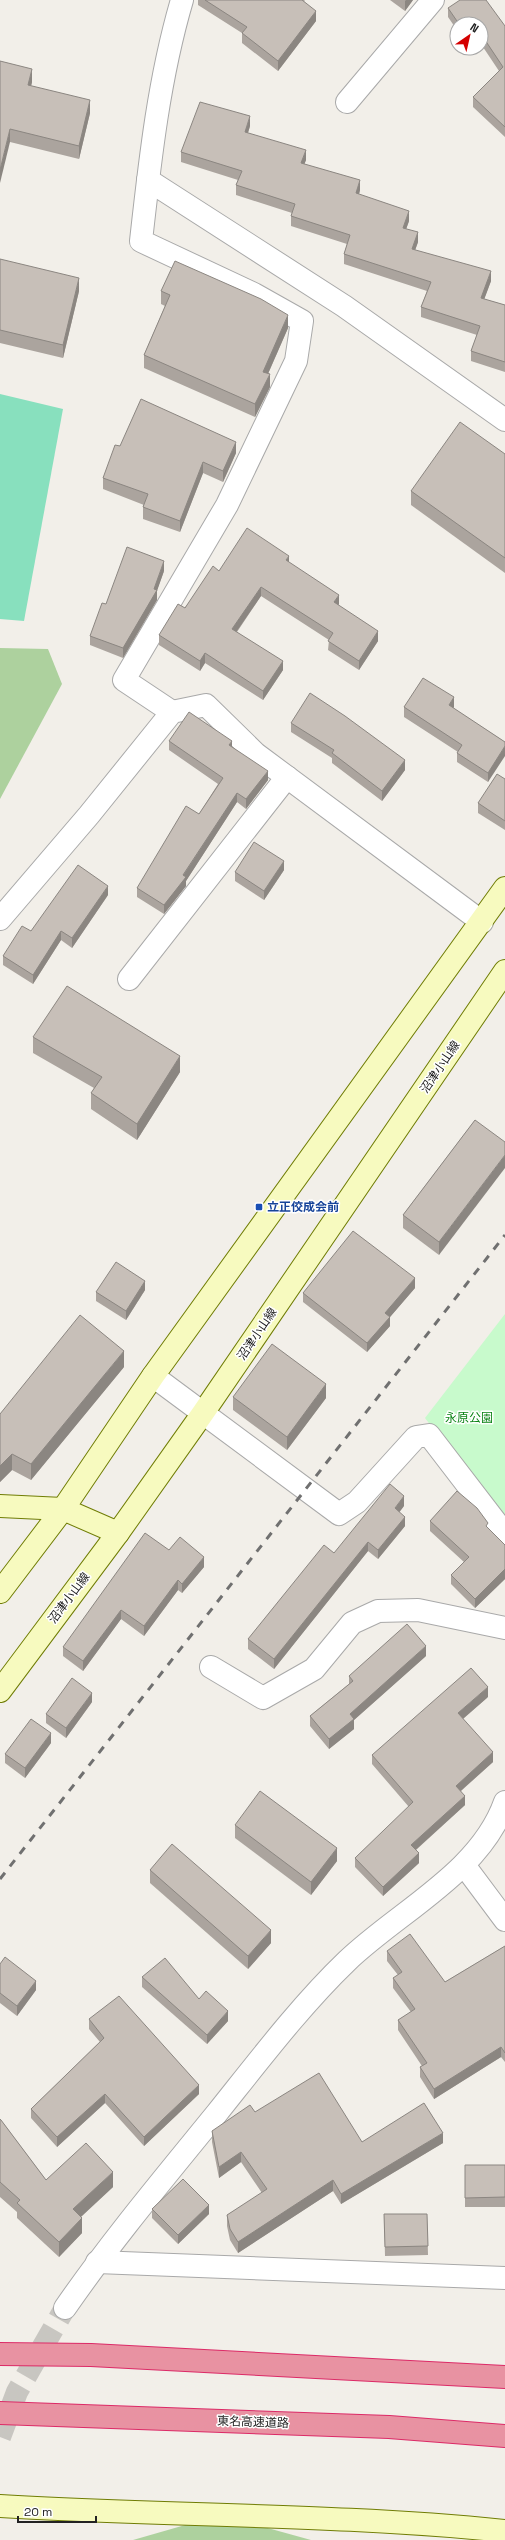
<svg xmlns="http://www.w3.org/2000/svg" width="505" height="2540" font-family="'Space Grotesk','Noto Sans JP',sans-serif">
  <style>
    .forest { fill: #add19e }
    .park { fill: #c8facc }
    .pitch { fill: #88e0be }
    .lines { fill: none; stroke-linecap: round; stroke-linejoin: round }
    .street-tunnel { stroke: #c8c6c1; stroke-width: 22; stroke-dasharray: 22 11; stroke-linecap: butt }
    .street-casing { stroke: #a9a9a9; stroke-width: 24 }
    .secondary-casing { stroke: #707d05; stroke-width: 24 }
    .highway-casing { stroke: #dc2a67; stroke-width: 24 }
    .street { stroke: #fff; stroke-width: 22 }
    .secondary { stroke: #f7fabf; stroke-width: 22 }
    .highway { stroke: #e892a2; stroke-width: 22 }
    .rail { stroke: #707070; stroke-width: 3; stroke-dasharray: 8 8; stroke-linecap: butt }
    .wall { fill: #aba49e }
    .shaded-wall { fill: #8b8681 }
    .building { fill: #c7bfb8; stroke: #8b8681 }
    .transit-dot { fill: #1a4fb4; stroke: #fff; stroke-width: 1.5 }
    .labels { text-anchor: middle; stroke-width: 3; stroke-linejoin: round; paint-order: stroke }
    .street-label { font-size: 12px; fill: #222; stroke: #fff }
    .transit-label { font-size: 12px; font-weight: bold; fill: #164399; stroke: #fff; text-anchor: start }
    .park-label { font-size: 12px; fill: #0c8416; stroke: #fff }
  </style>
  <rect width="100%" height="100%" fill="#f2efe9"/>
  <g class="forest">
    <path d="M0,648L48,649L62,684L0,799Z"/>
    <path d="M220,2515L311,2540H133Z"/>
  </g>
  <path class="park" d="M505,1314V1523L425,1418Z"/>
  <path class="pitch" d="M0,394L63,409L24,621L0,619Z"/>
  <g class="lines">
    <path class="street-tunnel" d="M0,2437L17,2392L65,2308"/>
    <g class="street-casing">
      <g id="street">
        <path d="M347,102L433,0"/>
        <path d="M148,180L344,306L505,420"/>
        <path d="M172,712L124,680L227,505L296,361L302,321L254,294L141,241C150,160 159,78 182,0"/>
        <path d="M0,919L89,815L172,712L206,705L256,754L482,922"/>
        <path d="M129,979L287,777"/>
        <path d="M153,1376L339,1514L357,1502L416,1437L429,1435L505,1534"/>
        <path d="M211,1667L263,1698L314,1669L352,1623L378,1611L418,1610L505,1628"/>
        <path d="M464,1865L505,1920"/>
        <path d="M97,2262L505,2278"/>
        <path d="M65,2308C112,2240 165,2177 217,2113C257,2063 301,2005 347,1961C399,1911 480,1873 505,1802"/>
      </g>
    </g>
    <g class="secondary-casing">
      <g id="secondary">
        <path d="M0,1506L63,1509L118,1533"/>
        <path d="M0,1592L63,1509L153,1376L505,888"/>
        <path d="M0,1691L118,1533L203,1413L505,971"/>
        <path d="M0,2506C168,2516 337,2514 505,2531"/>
      </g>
    </g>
    <g class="highway-casing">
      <g id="highway">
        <path d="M0,2354L91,2355L505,2377"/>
        <path d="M0,2413L389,2427L505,2436"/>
      </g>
    </g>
    <use href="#street" class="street"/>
    <use href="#secondary" class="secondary"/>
    <use href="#highway" class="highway"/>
    <path class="rail" d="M0,1879L505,1235"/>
  </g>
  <g class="wall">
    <path d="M198,0H305L304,1L316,21L278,71L242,43V33L198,5Z"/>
    <path d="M390,0H413L405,11Z"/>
    <path d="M448,8L505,26V137L473,107V97L499,71L481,44V24H457V30L448,17Z"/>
    <path d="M0,61L32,82L31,86L90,113L79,159L10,142Z"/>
    <path d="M250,126L248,133L306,160L304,164L360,190L359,195L409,221L406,229L418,242L415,250L491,281L484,299L505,305V372L471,361V351L477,335L421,317V307L427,291L344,264V254L347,244L291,226V216L292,213L236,195V185L238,180L181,162V152Z"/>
    <path d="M0,259L79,291L63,358L0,343Z"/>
    <path d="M161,291L288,328L268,374L270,387L255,417L144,368V355L165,306L161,304Z"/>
    <path d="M120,446L236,453L223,482L203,473L180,532L143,519V507L144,505L103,489V478Z"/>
    <path d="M505,454V573L411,505V491Z"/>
    <path d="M289,563L339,604L338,605L378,641L359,670L328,650L329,640L261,596L237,632L283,670L263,700L205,663L200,671L159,645V635L219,571Z"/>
    <path d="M164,571L157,590V600L123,658L90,645V636Z"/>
    <path d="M404,707H454L453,708L505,742L488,782L457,762V753L458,752L404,717Z"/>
    <path d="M291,723L405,770L382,801L332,763V758L291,732Z"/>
    <path d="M169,741L232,747L268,780L246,809L237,802L186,881V886L164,914L137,897V888L199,814L218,784L169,750Z"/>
    <path d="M505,779V830L478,813V803Z"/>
    <path d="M284,870L264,900L235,881V872Z"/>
    <path d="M108,895L72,948L61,940L33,984L3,965V956L31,931Z"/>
    <path d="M33,1037L180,1072L137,1140L91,1109V1093L94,1088L33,1053Z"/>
    <path d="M475,1120L439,1255L403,1228V1215Z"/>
    <path d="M415,1288L390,1317V1326L367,1352L303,1302V1293Z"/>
    <path d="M145,1290L126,1320L96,1301V1292Z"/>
    <path d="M124,1367L31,1480L12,1470L0,1482V1414Z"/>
    <path d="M233,1397L326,1398L287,1450L233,1410Z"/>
    <path d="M404,1506L399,1512L405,1526L378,1559L368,1551L274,1669L248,1649V1639L334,1553Z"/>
    <path d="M430,1521L488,1528L505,1545V1579L475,1608L451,1584V1575L464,1562L430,1531Z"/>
    <path d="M169,1550L204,1567L182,1593L178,1590L144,1636L121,1619L83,1671L63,1656V1647Z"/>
    <path d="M426,1656L354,1720V1729L329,1749L310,1726V1716L349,1684V1676Z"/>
    <path d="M488,1697L463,1719L493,1762L461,1791L465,1805L416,1850L419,1863L383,1896L355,1867V1858L409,1807L372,1764V1755Z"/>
    <path d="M92,1702L66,1738L46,1723V1714Z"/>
    <path d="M51,1743L25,1778L5,1763V1754Z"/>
    <path d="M235,1825L337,1861L311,1895L235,1838Z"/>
    <path d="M150,1870L271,1943L248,1969L150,1883Z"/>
    <path d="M505,1946V2062L501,2057L434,2099L420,2077V2067L422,2066L398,2030V2020L411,2012L393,1988V1978L398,1975L387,1961V1951L445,1982Z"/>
    <path d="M0,1964L36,1990L17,2016L0,2003Z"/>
    <path d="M142,1977L199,1999L228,2021L207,2044L142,1987Z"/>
    <path d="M89,2019L199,2094L144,2146L105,2103L57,2147L31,2118V2109L100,2042L89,2029Z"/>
    <path d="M255,2112L362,2142L443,2143L341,2204L333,2191L238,2253L230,2240L227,2226V2215L262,2193L241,2162L219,2178L212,2142V2131Z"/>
    <path d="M0,2119L46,2180L113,2187L81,2217L82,2233L59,2257L17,2218V2212L0,2197Z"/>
    <rect x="465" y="2165" width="40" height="42"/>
    <path d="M152,2209L209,2214L178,2244L152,2218Z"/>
    <path d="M384,2214H427L428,2255L385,2256Z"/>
  </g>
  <g class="shaded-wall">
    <path d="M406,0H413L405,11V1Z"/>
    <path d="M316,11V21L278,71V61Z"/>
    <path d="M32,69V82L28,98V85Z"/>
    <path d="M90,100V113L79,159V146Z"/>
    <path d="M250,116V126L245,142V132Z"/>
    <path d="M10,129V142L0,183V170Z"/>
    <path d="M306,150V160L301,173V163Z"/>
    <path d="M360,180V190L356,204V193Z"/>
    <path d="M409,211V221L403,238V228Z"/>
    <path d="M418,232V242L412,259V249Z"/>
    <path d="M491,271V281L481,308V298Z"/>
    <path d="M79,278V291L63,358V345Z"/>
    <path d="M288,315V328L263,385V372Z"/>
    <path d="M270,374V387L255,417V404Z"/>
    <path d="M236,442V453L223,482V471Z"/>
    <path d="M203,462V473L180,532V521Z"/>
    <path d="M289,556V565L286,560Z"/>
    <path d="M164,561V571L157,591V600L123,658V648L154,589Z"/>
    <path d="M261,587V596L232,638V629Z"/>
    <path d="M339,595V604L334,612V602Z"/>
    <path d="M378,631V641L359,670V661Z"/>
    <path d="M205,653V663L200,671V661Z"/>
    <path d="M283,661V670L263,700V691Z"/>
    <path d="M454,697V707L449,714V705Z"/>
    <path d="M232,741V750L229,745Z"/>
    <path d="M505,746V756L488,782V773Z"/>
    <path d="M405,760V770L382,801V791Z"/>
    <path d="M268,771V780L246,809V799Z"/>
    <path d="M237,793V802L186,881V886L164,914V905Z"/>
    <path d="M284,861V870L264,900V891Z"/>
    <path d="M108,886V895L72,948V938Z"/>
    <path d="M61,931V940L33,984V975Z"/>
    <path d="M180,1056V1072L137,1140V1124Z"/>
    <path d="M505,1155V1168L439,1255V1242Z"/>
    <path d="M415,1278V1288L390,1317V1326L367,1352V1343L385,1313Z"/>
    <path d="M145,1281V1290L126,1320V1311Z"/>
    <path d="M124,1351V1367L31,1480V1464Z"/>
    <path d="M326,1384V1398L287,1450V1437Z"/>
    <path d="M12,1454V1470L0,1482V1466Z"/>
    <path d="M404,1496V1506L395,1518V1508Z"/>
    <path d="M405,1517V1526L378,1559V1550Z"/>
    <path d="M368,1542V1551L274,1669V1659Z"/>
    <path d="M204,1557V1567L182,1593V1584Z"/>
    <path d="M505,1569V1579L475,1608V1599Z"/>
    <path d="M178,1580V1590L144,1636V1626Z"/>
    <path d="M121,1610V1619L83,1671V1661Z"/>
    <path d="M426,1646V1656L354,1720V1729L329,1749V1739L350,1714Z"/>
    <path d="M488,1687V1697L458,1723V1713Z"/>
    <path d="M92,1693V1702L66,1738V1728Z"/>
    <path d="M51,1733V1743L25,1778V1768Z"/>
    <path d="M493,1752V1762L456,1795V1786Z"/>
    <path d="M465,1796V1805L411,1854V1845Z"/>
    <path d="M337,1848V1861L311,1895V1882Z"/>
    <path d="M419,1853V1863L383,1896V1887Z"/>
    <path d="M271,1930V1943L248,1969V1956Z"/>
    <path d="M36,1981V1990L17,2016V2006Z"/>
    <path d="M228,2011V2021L207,2044V2035Z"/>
    <path d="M501,2047V2057L434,2099V2089Z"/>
    <path d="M199,2085V2094L144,2146V2137Z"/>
    <path d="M105,2094V2103L57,2147V2137Z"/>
    <path d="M443,2133V2143L341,2204V2194Z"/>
    <path d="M241,2152V2162L219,2178V2167Z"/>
    <path d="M113,2172V2187L73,2224V2209Z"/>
    <path d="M333,2180V2191L238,2253V2242Z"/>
    <path d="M209,2205V2214L178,2244V2235Z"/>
    <path d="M82,2218V2233L59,2257V2242Z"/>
  </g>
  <g class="building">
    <path d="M205,0H302L316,11L278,61L242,33L247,27Z"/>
    <path d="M460,0H486L505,26V127L473,97L503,67L481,34V24H459L448,8Z"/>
    <path d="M0,61L32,69L28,85L90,100L79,146L10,129L0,170Z"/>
    <path d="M200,102L250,116L245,132L306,150L301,163L360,180L356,193L409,211L403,228L418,232L412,249L491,271L481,298L505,305V362L471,351L480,326L421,307L431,282L344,254L350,235L291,216L295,204L236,185L242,171L181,152Z"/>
    <path d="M0,259L79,278L63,345L0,330Z"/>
    <path d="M175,261L261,299L288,315L263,372L270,374L255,404L144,355L170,295L161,291Z"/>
    <path d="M141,399L236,442L223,471L203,462L180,521L143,507L148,494L103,478L115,445L120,446Z"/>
    <path d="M460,422L505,454V558L411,491Z"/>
    <path d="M247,528L289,556L286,560L339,595L334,602L378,631L359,661L328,641L333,633L261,587L232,629L283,661L263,691L205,653L200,661L159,635L178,604L185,608L213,566L219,571Z"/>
    <path d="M127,547L164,561L154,589L157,590L123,648L90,636L102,603L106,604Z"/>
    <path d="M423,678L454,697L449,705L505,742V746L488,773L457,753L462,745L404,707Z"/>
    <path d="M310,693L345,716L405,760L382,791L332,753L334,750L291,723Z"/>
    <path d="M189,712L232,741L229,745L268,771L246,799L237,793L183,875L186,877L164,905L137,888L186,806L199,814L223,778L169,741Z"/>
    <path d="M497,774L505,779V821L478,803Z"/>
    <path d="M254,842L284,861L264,891L235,872Z"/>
    <path d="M78,865L108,886L72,938L61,931L33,975L3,956L22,926L31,931Z"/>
    <path d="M67,986L180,1056L137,1124L91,1093L102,1077L33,1037Z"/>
    <path d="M475,1120L505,1142V1155L439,1242L403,1215Z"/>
    <path d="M353,1231L415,1278L385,1313L390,1317L367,1343L303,1293Z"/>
    <path d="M116,1262L145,1281L126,1311L96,1292Z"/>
    <path d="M80,1315L124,1351L31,1464L12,1454L0,1466V1414Z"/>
    <path d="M272,1344L326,1384L287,1437L233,1397Z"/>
    <path d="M390,1484L404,1496L395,1508L405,1517L378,1550L368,1542L274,1659L248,1639L324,1545L334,1553Z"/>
    <path d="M457,1491L477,1508L488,1523L486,1526L505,1545V1569L475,1599L451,1575L469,1557L430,1521Z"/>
    <path d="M145,1533L169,1550L180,1537L204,1557L182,1584L178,1580L144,1626L121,1610L83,1661L63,1647Z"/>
    <path d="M407,1624L426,1646L350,1714L354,1719L329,1739L310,1716L353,1681L349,1676Z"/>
    <path d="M471,1668L488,1687L458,1713L493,1752L456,1786L465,1796L411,1845L419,1853L383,1887L355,1858L413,1802L372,1755Z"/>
    <path d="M72,1678L92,1693L66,1728L46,1714Z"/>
    <path d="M31,1719L51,1733L25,1768L5,1754Z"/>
    <path d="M260,1791L337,1848L311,1882L235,1825Z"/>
    <path d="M172,1844L271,1930L248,1956L150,1870Z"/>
    <path d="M410,1934L445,1982L505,1946V2053L501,2047L434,2089L420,2067L427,2063L398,2020L415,2009L393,1978L402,1972L387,1951Z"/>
    <path d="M5,1957L36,1981L17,2006L0,1993V1964Z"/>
    <path d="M165,1958L199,1999L206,1991L228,2011L207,2035L142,1977Z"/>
    <path d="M119,1996L199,2085L144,2137L105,2094L57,2137L31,2109L104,2038L89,2019Z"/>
    <path d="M319,2073L362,2142L424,2103L443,2133L341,2194L333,2180L238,2242L230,2229L227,2215L267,2189L241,2152L219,2167L212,2131L250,2105L255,2112Z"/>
    <path d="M0,2119L1,2120L46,2180L86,2143L113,2172L73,2209L82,2218L59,2242L17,2203L20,2200L0,2182Z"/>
    <path d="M465,2165H505V2197L465,2198Z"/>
    <path d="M183,2179L209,2205L178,2235L152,2209Z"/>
    <path d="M384,2214H427L428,2246L385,2247Z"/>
  </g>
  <rect class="transit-dot" x="255" y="1203" width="8" height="8" rx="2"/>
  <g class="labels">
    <g class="street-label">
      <text transform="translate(440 1067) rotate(-56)" y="4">沼津小山線</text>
      <text transform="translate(257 1334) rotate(-56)" y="4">沼津小山線</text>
      <text transform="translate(69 1598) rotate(-53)" y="4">沼津小山線</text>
      <text transform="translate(253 2422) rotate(2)" y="4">東名高速道路</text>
    </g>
    <g class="transit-label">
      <text x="267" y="1211">立正佼成会前</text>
    </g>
    <g class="park-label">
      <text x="469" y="1422">永原公園</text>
    </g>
  </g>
  <g transform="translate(469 36) rotate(34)"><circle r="19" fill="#ffffff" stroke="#a7a7a7"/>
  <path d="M0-3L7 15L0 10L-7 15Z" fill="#d40000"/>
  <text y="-6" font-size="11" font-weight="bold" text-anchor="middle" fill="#222222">N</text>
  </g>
  <path d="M18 2516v6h78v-6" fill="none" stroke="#222222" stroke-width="2"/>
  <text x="24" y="2516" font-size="12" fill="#222222" stroke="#ffffff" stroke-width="3" paint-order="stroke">20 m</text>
</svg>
